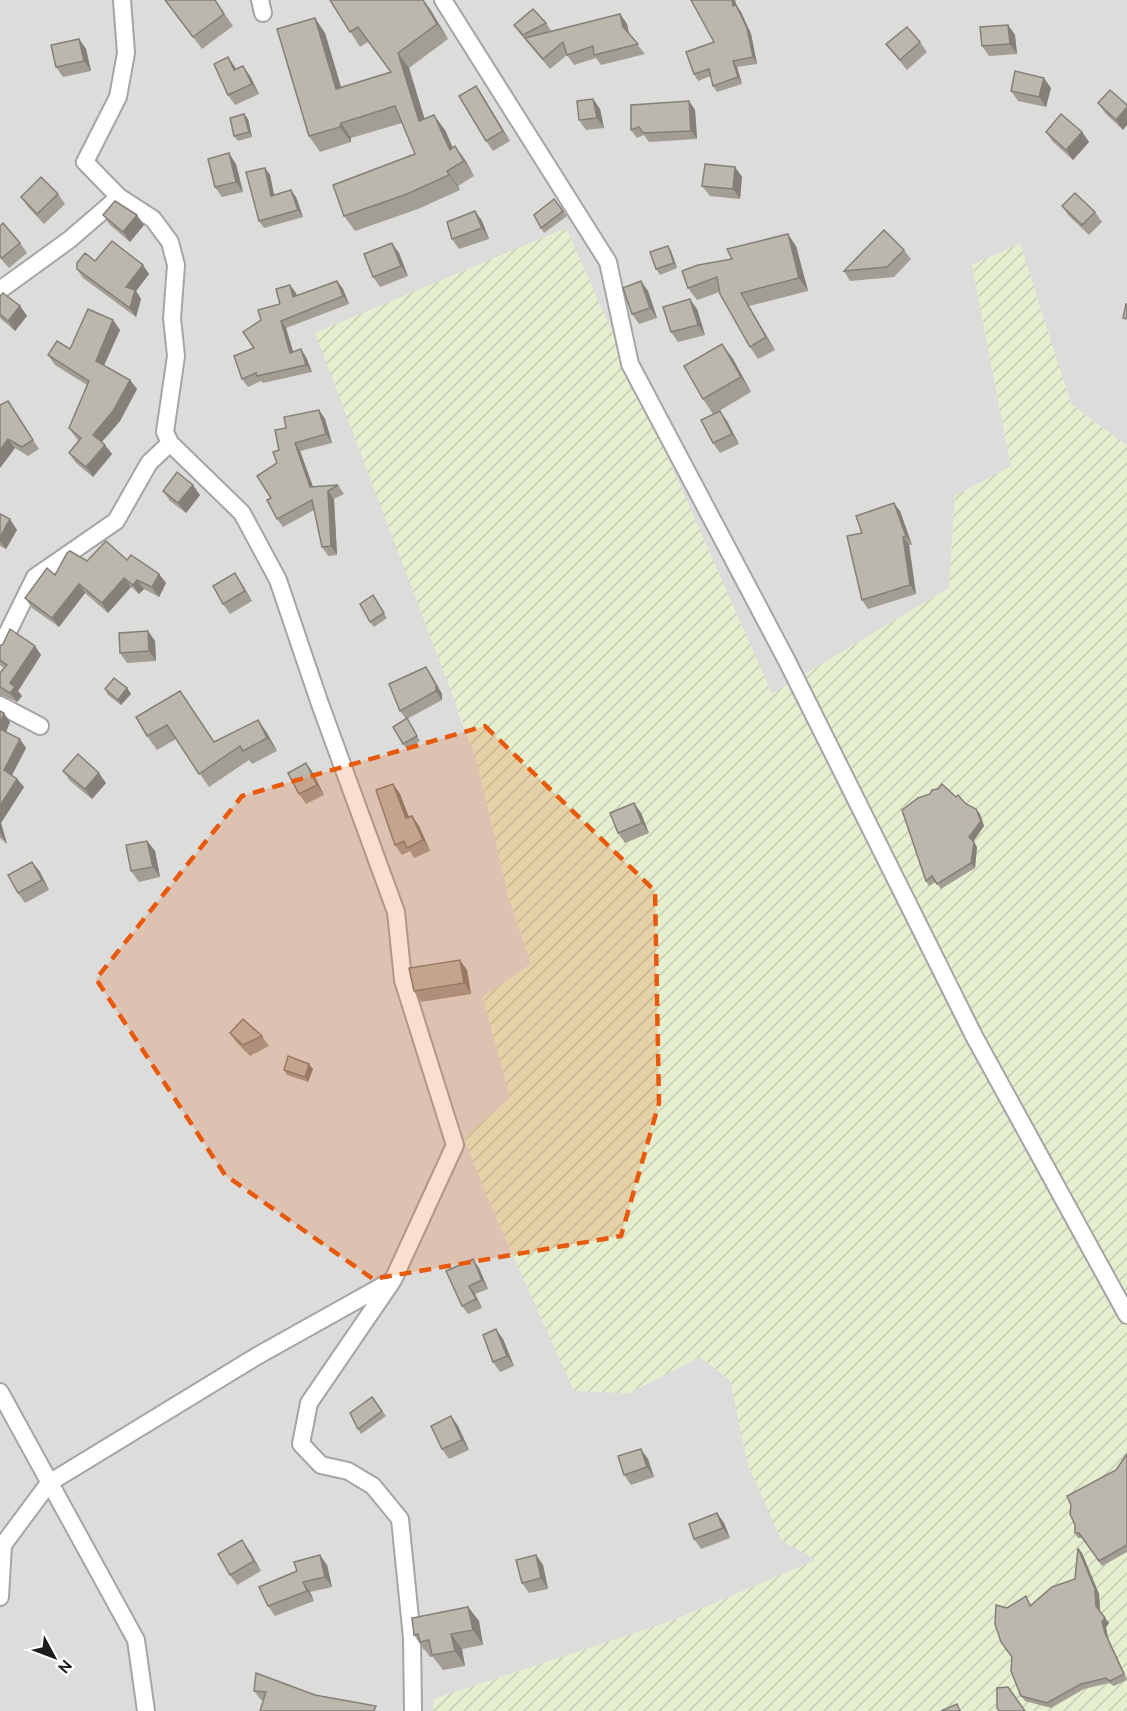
<svg xmlns="http://www.w3.org/2000/svg" width="1127" height="1711" font-family="Ubuntu,sans-serif">
  <style>
    .residential { fill: #dcdcdb }
    .farmland { fill: url(#farmland-furrows) }
    .lines { fill: none; stroke-linecap: round; stroke-linejoin: round }
    .minor-casing { stroke: #a5a5a5; stroke-width: 20 }
    .minor { stroke: #fff; stroke-width: 16 }
    .wall { fill: #a29d95 }
    .shaded-wall { fill: #848079 }
    .building { fill: #bcb7ad; stroke: #848079; stroke-width: 1.5 }
    .marked { fill: #e8590c; fill-opacity: 0.2; stroke: #e8590c; stroke-width: 4.5; stroke-dasharray: 12 8; stroke-linejoin: round }
  </style>
  <defs>
    <pattern id="farmland-furrows" width="10" height="10" patternUnits="userSpaceOnUse" patternTransform="scale(1.5)"><rect width="10" height="10" fill="#e5efcf"/><path d="M-1 1l2-2M0 10L10 0M9 11l2-2" fill="none" stroke="#c4ccb1"/></pattern>
  </defs>
  <rect width="100%" height="100%" fill="#f0eee4"/>
  <path class="residential" d="M0,0H1127V446L1071,404L1020,244L972,265L1011,466L955,496L949,588L772,694L566,228L458,713L476,757L509,899L531,964L483,997L510,1098L465,1138L491,1206L574,1390L629,1393L700,1357L730,1380L749,1468L816,1560L677,1619L434,1699L433,1711H0Z"/>
  <path class="farmland" d="M566,228L772,694L949,588L955,496L1011,466L972,265L1020,244L1071,404L1127,446V1711H433L434,1699L677,1619L816,1560L782,1541L749,1468L730,1380L700,1357L629,1393L574,1391L491,1206L464,1138L510,1098L483,997L531,964L509,899L476,757L315,333Z"/>
  <g class="lines">
    <g class="minor-casing">
      <g id="minor">
        <path d="M260,0L263,13"/>
        <path d="M443,0L608,262L630,364L787,661L974,1036L1127,1315"/>
        <path d="M0,290L69,240L119,197"/>
        <path d="M0,648L35,577L116,521L149,463L170,443L165,432L176,356L172,318L176,265L170,242L153,219L119,197L85,162L118,97L126,53L122,0"/>
        <path d="M0,705L40,726"/>
        <path d="M391,1283L309,1403L301,1444L321,1465L348,1471L373,1486L400,1519L412,1638L413,1711"/>
        <path d="M0,1392L136,1640L146,1711"/>
        <path d="M0,1597L3,1545L49,1483L257,1356L393,1280L455,1145L403,980L396,912L320,704L278,580L242,513L170,443"/>
      </g>
    </g>
    <use href="#minor" class="minor"/>
  </g>
  <g class="wall">
    <path d="M165,0H215L233,26L202,49Z"/>
    <path d="M330,0L430,9L448,39L409,68L424,119L445,130L453,148L455,146L474,176L458,186L460,190L418,209L355,231L344,216L415,154L402,123L351,138V142L320,152L309,136L325,33L341,87L391,72L368,42L360,47Z"/>
    <path d="M691,0H735L736,5L741,12L751,34L757,64L737,67L742,84L717,92L713,86L711,76L698,81L694,74L714,42Z"/>
    <path d="M620,14L627,24L629,34L645,54L601,65L596,58L574,65L567,55L550,69L521,35L514,25L546,23L551,31Z"/>
    <path d="M1008,25L1015,35L1017,54L989,56L982,46Z"/>
    <path d="M79,39L86,49L91,71L63,77L56,67Z"/>
    <path d="M920,42L927,52L907,70L886,44Z"/>
    <path d="M243,66L250,76L259,94L235,105L228,95L235,67L236,69Z"/>
    <path d="M476,86L510,141L493,151L486,141Z"/>
    <path d="M1051,88L1046,107L1018,101L1011,91Z"/>
    <path d="M1110,90L1123,130L1105,113L1098,103Z"/>
    <path d="M593,99L600,109L604,128L586,130L579,120Z"/>
    <path d="M689,101L695,110L697,139L649,142L644,135L637,138L631,130Z"/>
    <path d="M248,119L252,137L238,141L234,136Z"/>
    <path d="M1046,132H1082L1089,142L1073,160L1053,142Z"/>
    <path d="M236,164L243,192L222,197L215,187Z"/>
    <path d="M735,167L742,177L740,199L710,196L702,186Z"/>
    <path d="M265,168L270,175L274,195L296,197L303,217L264,228L259,221Z"/>
    <path d="M58,194L65,204L44,224L28,207L21,197Z"/>
    <path d="M554,199L567,216L544,233L541,228Z"/>
    <path d="M1062,206L1095,212L1102,222L1089,235L1069,216Z"/>
    <path d="M475,211L482,221L489,239L459,249L452,239Z"/>
    <path d="M103,215L144,225L130,242L110,225Z"/>
    <path d="M0,226L20,243L27,253L9,268L0,258Z"/>
    <path d="M796,246L808,291L749,306L775,350L758,359L750,347L720,292L697,300L688,288Z"/>
    <path d="M904,250L911,259L894,277L850,281L844,271Z"/>
    <path d="M671,251L677,268L660,275L656,269Z"/>
    <path d="M399,253L408,276L380,287L373,277Z"/>
    <path d="M95,261L149,274L136,291L141,299L136,317L83,278L77,269Z"/>
    <path d="M337,281L343,289L349,304L286,328L293,352L306,357L312,372L263,383L261,381L248,387L242,379L254,348L261,320L280,304L290,285L296,293L297,296Z"/>
    <path d="M641,281L648,291L657,318L639,324L632,314Z"/>
    <path d="M0,296L20,306L27,316L15,331L0,318Z"/>
    <path d="M697,309L705,335L678,342L671,332Z"/>
    <path d="M113,320L120,330L104,365L130,380L137,389L120,421L102,442L112,454L93,477L76,463L69,453L79,441L76,438L69,428L87,385L55,365L48,355L70,349Z"/>
    <path d="M722,344L733,359L751,392L714,414L727,421L739,444L720,453L713,443V414L703,399Z"/>
    <path d="M14,410L39,449L28,456L15,448L0,468Z"/>
    <path d="M319,410L325,419L332,443L300,451L313,487L338,485L344,494L334,499L337,555L328,556L322,547L314,510L283,527L277,519L271,498L279,450L286,428Z"/>
    <path d="M163,491L200,495L186,513L170,501Z"/>
    <path d="M900,511L912,545H909L916,594L868,609L862,600V533Z"/>
    <path d="M0,514L17,530L6,549L0,546Z"/>
    <path d="M127,560L159,574L166,583L159,597L144,589L139,594L131,587L108,613L85,593L59,627L32,608L25,598L55,575L87,561Z"/>
    <path d="M242,584L252,601L230,614L223,604Z"/>
    <path d="M373,595L387,618L374,627L370,622Z"/>
    <path d="M148,631L155,641L156,661L127,663L120,653Z"/>
    <path d="M0,646H35L41,655L18,691L22,696L17,702L4,696H0V673L4,668L0,665Z"/>
    <path d="M432,676L442,694V700L407,719L420,741L407,749L403,744L406,719L400,711Z"/>
    <path d="M127,688L131,694L121,705L108,695L105,689Z"/>
    <path d="M180,691L214,742L258,720L267,733L277,751L252,764L249,760L209,787L176,739L157,750L147,736Z"/>
    <path d="M0,711L10,722L6,732L26,748L12,775L17,779L24,787L1,823L7,844L0,838Z"/>
    <path d="M306,763L313,773L324,795L306,804L299,794Z"/>
    <path d="M63,771L106,783L92,799L70,781Z"/>
    <path d="M393,784L400,794L409,817L412,816L419,826L430,851L414,858L410,851L402,855L395,845Z"/>
    <path d="M956,797L966,804L976,809L980,814L984,826L973,841L977,847L975,868L941,889L936,882L929,886L926,881Z"/>
    <path d="M634,803L641,813L649,833L625,843L618,833Z"/>
    <path d="M147,841L155,851L160,877L139,882L131,871Z"/>
    <path d="M32,862L40,872L49,890L25,903L18,893Z"/>
    <path d="M467,970L471,994L421,1002L414,991Z"/>
    <path d="M230,1033L262,1036L269,1046L250,1056L237,1043Z"/>
    <path d="M313,1069L308,1082L287,1075L284,1070Z"/>
    <path d="M479,1268L488,1289L475,1294L482,1308L468,1314L462,1306L446,1271Z"/>
    <path d="M503,1339L514,1366L500,1372L493,1362Z"/>
    <path d="M372,1397L386,1416L361,1434L358,1429Z"/>
    <path d="M451,1416L458,1426L469,1450L449,1459L442,1449Z"/>
    <path d="M1127,1453V1552L1102,1566L1083,1538H1078L1075,1533V1525L1116,1470Z"/>
    <path d="M648,1459L654,1477L631,1485L624,1475Z"/>
    <path d="M717,1513L724,1523L730,1538L701,1549L694,1539Z"/>
    <path d="M1078,1548L1082,1553L1099,1594L1100,1611L1109,1623L1106,1627L1108,1638L1127,1680L1114,1686L1109,1683L1084,1689L1051,1708L1025,1701L1021,1696L1012,1658L1026,1596L1031,1605L1075,1579Z"/>
    <path d="M249,1550L261,1571L237,1585L230,1575Z"/>
    <path d="M536,1555L543,1565L548,1589L529,1593L522,1583Z"/>
    <path d="M327,1565L332,1587L310,1592L314,1601L275,1616L268,1606Z"/>
    <path d="M468,1607L479,1621L483,1645L462,1649L465,1666L443,1670L433,1657H430L425,1650H424L414,1635Z"/>
    <path d="M254,1691L315,1695L263,1700H261Z"/>
  </g>
  <g class="shaded-wall">
    <path d="M423,0L430,9L448,39L437,24Z"/>
    <path d="M732,0H735L738,13L733,6Z"/>
    <path d="M736,5L741,12L751,34L757,64L753,57Z"/>
    <path d="M620,14L627,24L630,37L623,27Z"/>
    <path d="M315,18L325,33L346,104L336,89Z"/>
    <path d="M1008,25L1015,35L1017,54L1010,44Z"/>
    <path d="M79,39L86,49L91,71L84,61Z"/>
    <path d="M398,53L409,68L430,136L419,121Z"/>
    <path d="M228,57L235,67L241,80L234,70Z"/>
    <path d="M733,61L737,67L742,84L738,77Z"/>
    <path d="M243,66L250,76L259,94L252,84Z"/>
    <path d="M1044,78L1051,88L1046,107L1039,97Z"/>
    <path d="M476,86L483,96L510,141L503,131Z"/>
    <path d="M593,99L600,109L604,128L597,118Z"/>
    <path d="M689,101L695,110L697,139L691,131Z"/>
    <path d="M1127,107V125L1123,130L1116,120Z"/>
    <path d="M244,114L248,119L252,137L249,132Z"/>
    <path d="M434,115L445,130L460,165L450,150Z"/>
    <path d="M341,123L351,138V142L340,127Z"/>
    <path d="M1082,132L1089,142L1073,160L1066,150Z"/>
    <path d="M455,146L466,161L474,176L464,161Z"/>
    <path d="M229,153L236,164L243,192L236,182Z"/>
    <path d="M735,167L742,177L740,199L733,189Z"/>
    <path d="M265,168L270,175L276,204L271,196Z"/>
    <path d="M447,171L458,186L460,190L449,175Z"/>
    <path d="M291,190L296,197L303,217L298,210Z"/>
    <path d="M475,211L482,221L489,239L482,228Z"/>
    <path d="M137,215L144,225L130,242L123,232Z"/>
    <path d="M788,234L796,246L808,291L799,278Z"/>
    <path d="M392,243L399,253L408,276L401,266Z"/>
    <path d="M668,246L671,251L677,268L674,263Z"/>
    <path d="M143,265L149,274L136,291L141,299L136,317L130,308L126,287Z"/>
    <path d="M337,281L343,289L349,304L343,296Z"/>
    <path d="M641,281L648,291L657,318L650,308Z"/>
    <path d="M290,285L296,293L299,305L293,297Z"/>
    <path d="M741,293L749,306L775,350L766,337Z"/>
    <path d="M690,299L697,309L705,335L698,325Z"/>
    <path d="M20,306L27,316L15,331L8,321Z"/>
    <path d="M113,320L120,330L102,370L96,361Z"/>
    <path d="M281,321L286,328L296,361L290,353Z"/>
    <path d="M722,344L733,359L751,392L741,377Z"/>
    <path d="M301,349L306,357L312,372L306,365Z"/>
    <path d="M130,380L137,389L120,421L100,444L93,435Z"/>
    <path d="M319,410L325,419L332,443L326,434Z"/>
    <path d="M720,411L727,421L739,444L732,434Z"/>
    <path d="M8,439L15,448L0,468V450Z"/>
    <path d="M295,443L300,451L316,495L310,487Z"/>
    <path d="M105,445L112,454L93,477L86,467Z"/>
    <path d="M193,485L200,495L186,513L178,503Z"/>
    <path d="M328,491L334,499L337,555L331,546Z"/>
    <path d="M894,503L900,511L912,545L906,536Z"/>
    <path d="M10,519L17,530L6,549L0,541V537Z"/>
    <path d="M903,537L909,545L916,594L910,585Z"/>
    <path d="M235,573L242,584L252,601L245,591Z"/>
    <path d="M159,574L166,583L159,597L152,587Z"/>
    <path d="M124,578L131,587L108,613L102,603Z"/>
    <path d="M137,580L144,589L139,594L133,585Z"/>
    <path d="M79,584L85,593L59,627L52,618Z"/>
    <path d="M148,631L155,641L156,661L149,651Z"/>
    <path d="M35,646L41,655L18,691L22,696L17,702L10,693V683Z"/>
    <path d="M426,667L432,676L442,694V700L436,691Z"/>
    <path d="M127,688L131,694L121,705L118,700Z"/>
    <path d="M4,713L10,722L4,737L0,731V723Z"/>
    <path d="M258,720L267,733L277,751L267,738Z"/>
    <path d="M20,739L26,748L10,779L4,770Z"/>
    <path d="M306,763L313,773L324,795L317,785Z"/>
    <path d="M99,773L106,783L92,799L85,789Z"/>
    <path d="M17,779L24,787L1,823L7,844L1,835L0,831V806Z"/>
    <path d="M393,784L400,794L413,828L406,818Z"/>
    <path d="M634,803L641,813L649,833L642,823Z"/>
    <path d="M976,809L980,814L984,826L973,842L969,837Z"/>
    <path d="M412,816L419,826L430,851L423,840Z"/>
    <path d="M147,841L155,851L160,877L153,867Z"/>
    <path d="M974,842L977,847L975,868L971,863Z"/>
    <path d="M32,862L40,872L49,890L42,880Z"/>
    <path d="M460,960L467,970L471,994L464,983Z"/>
    <path d="M309,1064L313,1069L308,1082L305,1077Z"/>
    <path d="M473,1259L479,1268L488,1289L482,1280Z"/>
    <path d="M469,1286L475,1294L482,1308L476,1299Z"/>
    <path d="M496,1329L503,1339L514,1366L507,1356Z"/>
    <path d="M451,1416L458,1426L469,1450L462,1440Z"/>
    <path d="M641,1449L648,1459L654,1477L647,1467Z"/>
    <path d="M717,1513L724,1523L730,1538L723,1528Z"/>
    <path d="M242,1540L249,1550L261,1571L254,1561Z"/>
    <path d="M1078,1548L1082,1553L1099,1594L1100,1611L1096,1606Z"/>
    <path d="M320,1555L327,1565L332,1587L325,1577Z"/>
    <path d="M536,1555L543,1565L548,1589L541,1578Z"/>
    <path d="M303,1582L310,1592L314,1601L307,1591Z"/>
    <path d="M468,1607L479,1621L483,1645L473,1630Z"/>
    <path d="M1105,1618L1109,1623L1106,1627L1108,1638L1127,1679L1124,1674L1105,1633L1102,1622Z"/>
    <path d="M451,1634L462,1649L465,1666L455,1651Z"/>
  </g>
  <g class="building">
    <path d="M165,0H215L224,14L193,37Z"/>
    <path d="M330,0H423L437,24L398,53L419,121L434,115L450,150L455,146L464,161L447,171L449,175L407,194L344,216L333,185L415,154L395,106L341,123L340,127L309,136L277,29L315,18L336,89L391,72L358,27L350,32Z"/>
    <path d="M691,0H732L733,6L736,5L747,28L753,57L733,61L738,77L713,86L709,69L694,74L686,52L714,42Z"/>
    <path d="M533,9L546,23L523,35L514,25Z"/>
    <path d="M620,14L623,27L638,44L594,55L593,46L567,55L563,42L543,59L525,38Z"/>
    <path d="M1008,25L1010,44L982,46L980,27Z"/>
    <path d="M907,27L920,42L900,60L886,44Z"/>
    <path d="M79,39L84,61L56,67L51,45Z"/>
    <path d="M228,57L234,70L243,66L252,84L228,95L214,64Z"/>
    <path d="M1015,71L1044,78L1039,97L1011,91Z"/>
    <path d="M476,86L503,131L486,141L459,96Z"/>
    <path d="M1110,90L1127,105V107L1116,120L1098,103Z"/>
    <path d="M593,99L597,118L579,120L577,101Z"/>
    <path d="M689,101L691,131L643,133L639,127L631,130V105Z"/>
    <path d="M244,114L249,132L234,136L230,118Z"/>
    <path d="M1061,114L1082,132L1066,150L1046,132Z"/>
    <path d="M229,153L236,182L215,187L208,159Z"/>
    <path d="M705,164L735,167L733,189L702,186Z"/>
    <path d="M265,168L271,196L291,190L298,210L259,221L246,172Z"/>
    <path d="M41,177L58,194L37,214L21,197Z"/>
    <path d="M1075,193L1095,212L1082,225L1062,206Z"/>
    <path d="M554,199L563,211L541,228L534,215Z"/>
    <path d="M115,201L137,215L123,232L103,215Z"/>
    <path d="M475,211L482,228L452,239L447,222Z"/>
    <path d="M3,223L20,243L2,258L0,256V226Z"/>
    <path d="M884,230L904,250L887,267L844,271Z"/>
    <path d="M788,234L799,278L741,293L766,337L750,347L720,294L717,277L688,288L682,271L698,265L732,259L727,249Z"/>
    <path d="M112,241L143,265L126,287L135,290L130,308L77,269V263L85,253L95,261Z"/>
    <path d="M392,243L401,266L373,277L364,254Z"/>
    <path d="M668,246L674,263L656,269L650,252Z"/>
    <path d="M337,281L343,296L281,321L290,353L301,349L306,365L257,376L256,373L242,379L234,356L254,348L243,332L261,320L258,310L280,304L276,289L290,285L293,297Z"/>
    <path d="M641,281L650,308L632,314L623,288Z"/>
    <path d="M3,293L20,306L8,321L0,314V296Z"/>
    <path d="M690,299L698,325L671,332L663,307Z"/>
    <path d="M1126,304H1127V319L1123,318Z"/>
    <path d="M88,309L113,320L96,361L130,380L113,411L93,435L105,445L86,467L69,453L81,438L69,428L89,381L48,355L57,341L70,349Z"/>
    <path d="M722,344L741,377L703,399L684,366Z"/>
    <path d="M8,401L33,440L22,447L8,439L0,450V405Z"/>
    <path d="M319,410L326,434L295,443L310,487L338,485L328,491L331,546L322,547L312,500L277,519L267,500L271,498L257,476L277,463L273,452L279,450L275,430L286,428L284,417Z"/>
    <path d="M720,411L732,434L713,443L701,420Z"/>
    <path d="M177,472L193,485L178,503L163,491Z"/>
    <path d="M894,503L906,536L903,537L910,585L862,600L847,536L862,533L856,516Z"/>
    <path d="M0,514L10,519L0,537Z"/>
    <path d="M106,541L127,560L131,555L159,574L152,587L137,580L133,585L124,578L102,603L79,584L52,618L25,598L47,568L55,575L67,553L70,551L87,561Z"/>
    <path d="M235,573L245,591L223,604L213,586Z"/>
    <path d="M373,595L384,613L370,622L360,604Z"/>
    <path d="M10,629L35,646L10,683L15,687L10,693L0,687V673L7,665L0,660V646L3,644Z"/>
    <path d="M148,631L149,651L120,653L119,633Z"/>
    <path d="M426,667L436,685V691L400,711L389,684Z"/>
    <path d="M114,678L127,688L118,700L105,689Z"/>
    <path d="M180,691L214,742L258,720L267,738L243,751L240,746L199,774L167,725L147,736L136,717Z"/>
    <path d="M0,711L4,713L0,723Z"/>
    <path d="M407,718L417,736L403,744L393,727Z"/>
    <path d="M0,729L20,739L4,770L17,779L0,806Z"/>
    <path d="M78,754L99,773L85,789L63,771Z"/>
    <path d="M306,763L317,785L299,794L288,773Z"/>
    <path d="M393,784L406,818L412,816L423,840L407,848L404,841L395,845L376,790Z"/>
    <path d="M942,784L956,797L958,795L966,804L976,809L981,821L969,837L974,842L971,863L937,884L932,876L926,881L902,810L918,798L930,794L932,790L938,789Z"/>
    <path d="M634,803L642,823L618,833L610,813Z"/>
    <path d="M147,841L153,867L131,871L126,845Z"/>
    <path d="M32,862L42,880L18,893L8,875Z"/>
    <path d="M460,960L464,983L414,991L409,968Z"/>
    <path d="M243,1019L262,1036L243,1045L230,1033Z"/>
    <path d="M288,1056L309,1064L305,1077L284,1070Z"/>
    <path d="M473,1259L482,1280L469,1286L476,1299L462,1306L446,1271Z"/>
    <path d="M496,1329L507,1356L493,1362L483,1335Z"/>
    <path d="M372,1397L382,1411L358,1429L350,1413Z"/>
    <path d="M451,1416L462,1440L442,1449L431,1426Z"/>
    <path d="M641,1449L647,1467L624,1475L618,1456Z"/>
    <path d="M1127,1454V1545L1099,1561L1079,1533H1075V1525L1070,1514L1071,1505L1067,1496L1116,1470Z"/>
    <path d="M717,1513L723,1528L694,1539L689,1524Z"/>
    <path d="M242,1540L254,1561L230,1575L218,1554Z"/>
    <path d="M1078,1548L1095,1589L1096,1606L1105,1618L1102,1622L1105,1633L1124,1674L1110,1681L1106,1678L1081,1684L1047,1703L1021,1696L1011,1671L1012,1657L1001,1642L995,1624L996,1605L1007,1608L1026,1596L1030,1606L1052,1587L1075,1579Z"/>
    <path d="M320,1555L325,1577L303,1582L307,1591L268,1606L259,1587L297,1571L294,1562Z"/>
    <path d="M536,1555L541,1578L522,1583L516,1560Z"/>
    <path d="M468,1607L473,1630L451,1634L455,1651L432,1655L429,1640L420,1642L418,1634L414,1635L412,1618Z"/>
    <path d="M256,1673L315,1695L376,1706L374,1711H260L266,1692L254,1691Z"/>
    <path d="M1008,1687L1025,1711H999L997,1708V1688Z"/>
    <path d="M957,1704L960,1711H941Z"/>
  </g>
  <path class="marked" d="M485,726L655,891L659,1103L621,1236L373,1279L225,1175L96,979L242,796Z"/>
  <g transform="translate(54 1657) rotate(131)" stroke="#ffffff" stroke-width="4.5" paint-order="stroke">
  <path d="M0-4.5L10 22L0 15L-10 22Z" fill="#1e1e1e"/>
  <text y="-9" font-size="16" font-weight="bold" text-anchor="middle" fill="#1e1e1e">N</text>
  </g>
</svg>
